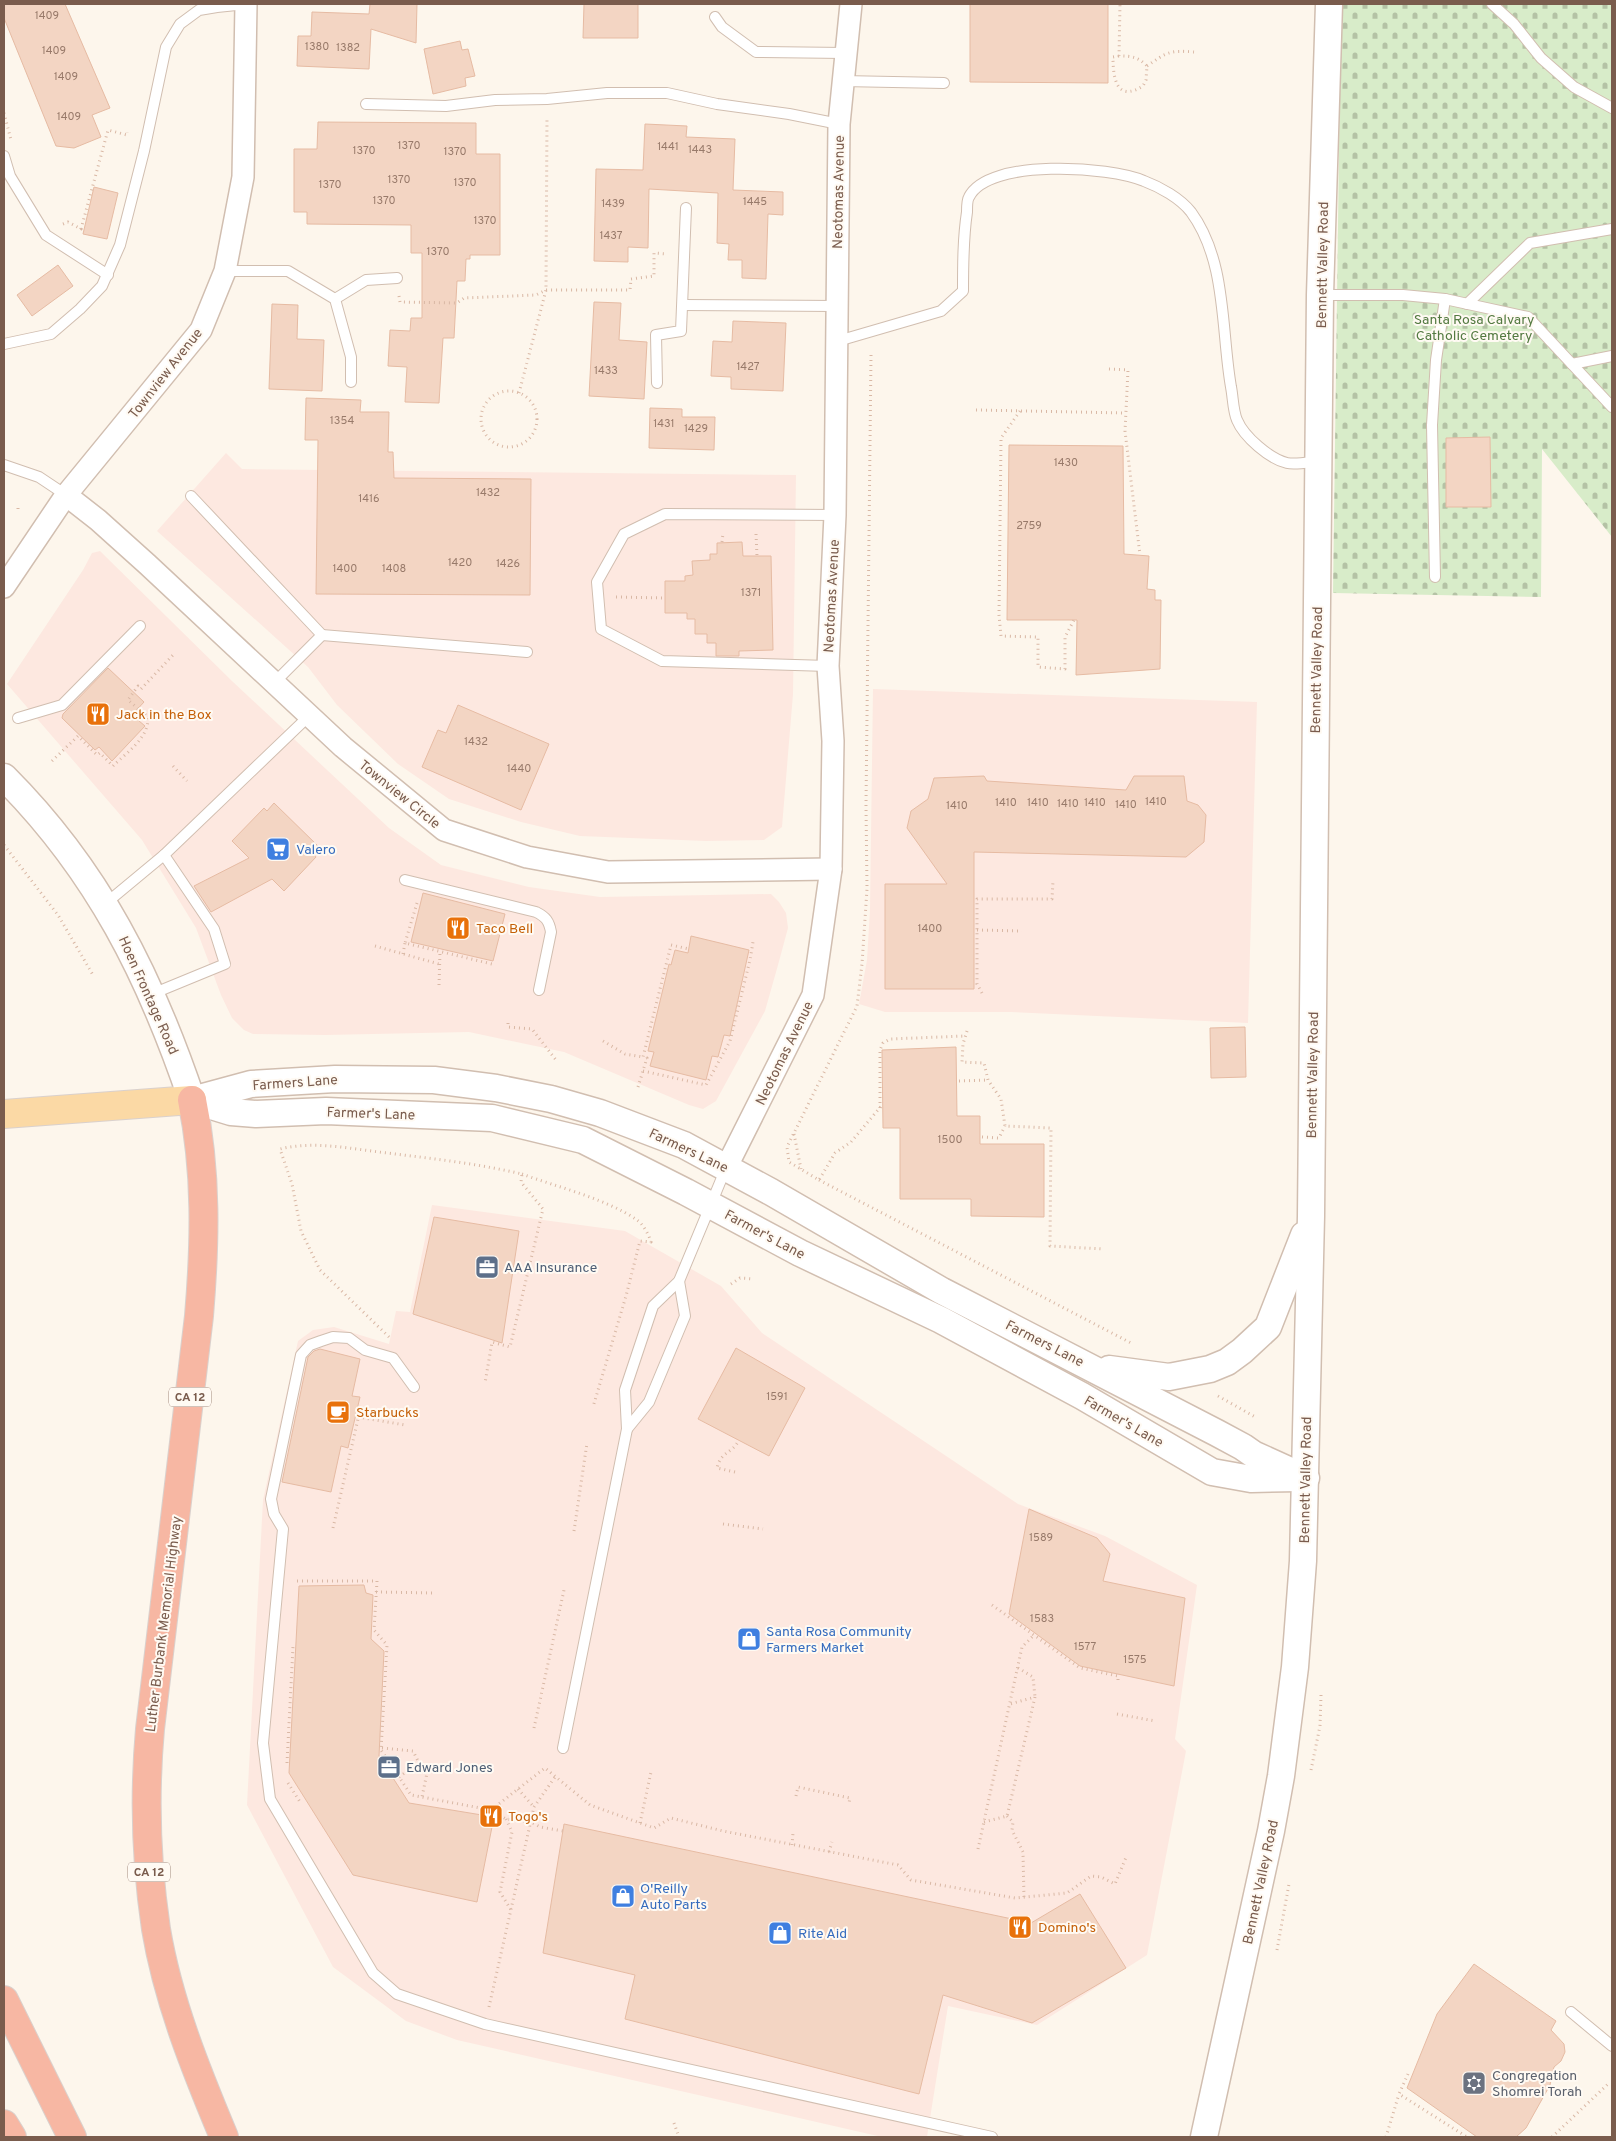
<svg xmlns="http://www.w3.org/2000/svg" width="1616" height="2141" font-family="Overpass,sans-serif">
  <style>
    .commercial { fill: #fde8e0 }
    .cemetery { fill: url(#cemetery-stones) }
    .building { fill: #f3d5c3; stroke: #e6bba3 }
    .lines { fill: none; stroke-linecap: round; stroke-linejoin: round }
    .service-casing { stroke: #d1beb0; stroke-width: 12 }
    .minor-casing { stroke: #d1beb0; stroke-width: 24 }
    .tertiary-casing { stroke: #d1beb0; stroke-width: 29 }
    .primary-casing { stroke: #dad1cd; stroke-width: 30 }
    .motorway-casing { stroke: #dad1cd; stroke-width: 30 }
    .path { stroke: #d9b8a5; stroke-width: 3; stroke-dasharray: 1 4; stroke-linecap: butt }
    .service { stroke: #fff; stroke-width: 10 }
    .minor { stroke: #fff; stroke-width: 21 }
    .tertiary { stroke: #fff; stroke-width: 26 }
    .primary { stroke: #fbd9a5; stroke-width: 28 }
    .motorway { stroke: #f7b7a3; stroke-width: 28 }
    .labels { text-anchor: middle; stroke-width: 4; stroke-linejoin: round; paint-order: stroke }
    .number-label { font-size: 11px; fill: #987a6a }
    .shield { fill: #fffaf3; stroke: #a28b7f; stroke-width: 1 }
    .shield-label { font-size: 12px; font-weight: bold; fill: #7a5c4d }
    .street-label { font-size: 14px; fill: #7a5c4d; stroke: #fffaf3 }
    .park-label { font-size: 14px; fill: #537a41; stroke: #fffaf3 }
    .food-label { font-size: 14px; fill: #c56008; stroke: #fffaf3; text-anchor: start }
    .shop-label { font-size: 14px; fill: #366cbe; stroke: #fffaf3; text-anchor: start }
    .service-label { font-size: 14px; fill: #4e5e75; stroke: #fffaf3; text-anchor: start }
    .worship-label { font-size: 14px; fill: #5b616d; stroke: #fffaf3; text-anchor: start }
  </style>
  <defs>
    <pattern id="cemetery-stones" width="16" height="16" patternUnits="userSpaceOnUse" patternTransform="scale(1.25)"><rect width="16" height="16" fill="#d8ecc9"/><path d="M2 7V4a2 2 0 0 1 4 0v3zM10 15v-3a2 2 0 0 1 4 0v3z" fill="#b4c2a5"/></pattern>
  </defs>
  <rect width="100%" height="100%" fill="#fdf6ec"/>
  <g class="commercial">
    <path d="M226,453L242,469L796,475L793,694L782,827L764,840L706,841L580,836L521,822L449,799L398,764L337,705L308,667L157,531Z"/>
    <path d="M100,551L232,681L389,828L441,865L529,887L600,897L771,894L779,902L786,913L788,928L778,965L765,1011L716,1101L703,1109L689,1105L564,1052L469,1032L325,1035L253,1034L244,1030L232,1018L221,995L196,928L142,840L7,684L83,570L92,553Z"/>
    <path d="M873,689L1257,702L1248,1023L1011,1012H885L859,1004L867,960L870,910Z"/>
    <path d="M432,1205L625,1231L721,1286L762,1333L1018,1504L1105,1536L1197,1585L1175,1739L1186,1751L1147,1955L1037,2025L948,2006L927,2137H882L457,2040L406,2021L333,1967L247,1805L263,1500L298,1341L313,1330L334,1327L389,1344L396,1311L410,1312Z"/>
  </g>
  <path class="cemetery" d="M1341,4H1612V537L1542,449L1541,597L1333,593Z"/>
  <g class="building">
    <path d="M4,4H65L110,108L92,115L101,137L74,148L56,146L4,18Z"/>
    <path d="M370,4H417L416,43L371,29L369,69L297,66L298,36H311L312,12L369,14Z"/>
    <path d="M584,4H638V38H583Z"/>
    <path d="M970,4H1108V83L970,82Z"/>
    <path d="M460,41L462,50L468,49L475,76L465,78L466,86L433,94L424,49Z"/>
    <path d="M318,122L476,123V154H500V255H470V259H466L465,281H457L454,338H443L439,403L405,402L407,367L388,366L390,330L410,331L411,318H422V253H411V225L307,224V212H294V149H317Z"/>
    <path d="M645,124L687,126L686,137L735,139L733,190L783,192V215L768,214L766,279L742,278V260H728L729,244L717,243L718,193L649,189L648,248L628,247V262L594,261L596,169L643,170Z"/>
    <path d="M94,187L118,193L107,239L83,234Z"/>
    <path d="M58,265L73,286L32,316L17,295Z"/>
    <path d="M594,302L621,303L619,340L647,342L644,399L589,396Z"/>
    <path d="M272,304L298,305L297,339L324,340L322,391L269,389Z"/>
    <path d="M733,321L786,323L783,391L731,389V377L711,376L713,341L732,342Z"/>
    <path d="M306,398L361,400L360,412H389L388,452H393L394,478L531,479L530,595L316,594L318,440H305Z"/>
    <path d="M650,408L682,409V417H715L714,450L649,448Z"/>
    <path d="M1490,437L1491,507H1446V438Z"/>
    <path d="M1009,445L1123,446L1124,554L1149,556L1147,589L1155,590V600H1161L1160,669L1076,675L1077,620H1007Z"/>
    <path d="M742,542L743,556H771L773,650L739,651V656H716V643H707V634H695V619H687V613H665V581H685V576L693,575L692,561L710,560V554H717V543Z"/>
    <path d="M108,668L144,702L132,715L145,726L112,761L99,747L95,750L62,718L63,714Z"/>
    <path d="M458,705L549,744L521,810L422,767L438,730L446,733Z"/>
    <path d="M984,776L987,781L1126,790L1134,776H1184L1187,801L1198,805L1206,815L1204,842L1186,857L974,852V989H885V884H947L907,828L911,811L928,799L934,778Z"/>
    <path d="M274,803L318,846L312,852L316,857L284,891L272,879L211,912L194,886L249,858L232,841L264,808L267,811Z"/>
    <path d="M423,893L505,914L493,961L411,942Z"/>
    <path d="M691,936L749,950L730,1036L724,1035L718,1057L712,1056L706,1080L650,1066L654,1052L648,1051L669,964L671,965L675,950L688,953Z"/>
    <path d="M1245,1027L1246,1077L1211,1078L1210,1028Z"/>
    <path d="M956,1047L957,1116H980V1144H1044V1217L971,1216V1199H900V1128H883L882,1050Z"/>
    <path d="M434,1217L519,1231L502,1343L413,1314Z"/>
    <path d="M736,1348L805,1388L769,1456L698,1419Z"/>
    <path d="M320,1349L360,1359L352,1396L360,1397L348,1448L341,1446L331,1492L282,1482L308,1357L314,1351Z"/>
    <path d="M1029,1509L1097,1538L1110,1554L1103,1581L1185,1598L1174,1686L1080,1666L1009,1614Z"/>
    <path d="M364,1585L366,1593L373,1595L371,1639L384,1651L379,1756L409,1803L494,1817L477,1902L353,1875L289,1773L299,1586Z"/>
    <path d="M564,1824L1031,1923L1080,1894L1126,1968L1032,2023L943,1995L919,2094L625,2019L635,1975L543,1953Z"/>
    <path d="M1474,1964L1556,2021L1551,2030L1564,2044L1565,2052L1561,2061L1554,2067L1550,2085L1526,2128L1516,2137H1477L1407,2088L1437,2014Z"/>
  </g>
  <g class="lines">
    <g class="service-casing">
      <g id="service">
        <path d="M1492,4L1514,24L1541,58L1574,87L1612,108"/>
        <path d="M715,17L722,27L756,52L845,53"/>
        <path d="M842,81L944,83"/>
        <path d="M366,104L446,106L495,100L547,99L607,93H667L717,104L789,114L839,124"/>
        <path d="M4,156L10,176L46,235L108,275"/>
        <path d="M225,271H288L335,299L351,357V382"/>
        <path d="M1321,295H1403L1445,299L1528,317L1612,407"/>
        <path d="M335,299L366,280L397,278"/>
        <path d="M1467,304L1530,243L1612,229"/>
        <path d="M683,305L836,306"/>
        <path d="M838,341L941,311L963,291C963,264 963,238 967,212C967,207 967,200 969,197C988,158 1110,166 1144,181C1160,187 1180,198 1191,212C1227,261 1221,330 1231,387C1233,397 1233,411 1237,420C1244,437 1270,459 1287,463C1296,465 1309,462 1318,461"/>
        <path d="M4,344L51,334L80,309L102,286L120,245L144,151L166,47L180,24L199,10L217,7L246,4"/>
        <path d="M1572,364L1612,356"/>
        <path d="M657,383L656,335L681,331L686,208"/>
        <path d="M4,465L39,477L66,495"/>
        <path d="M191,496L322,635L275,682"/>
        <path d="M1435,577L1432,425L1436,360L1445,299"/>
        <path d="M322,635L527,652"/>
        <path d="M828,666L662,661L601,629L597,582L624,534L665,514L835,515"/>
        <path d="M18,718L62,705L140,626"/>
        <path d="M405,880L536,912C546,917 549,921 551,932L539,990"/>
        <path d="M105,904L164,855L310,715"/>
        <path d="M152,994L225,964L214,929L164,855"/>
        <path d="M414,1387L393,1358L365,1350L349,1338L333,1337L321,1341L310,1345L301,1355L271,1499L274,1514L283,1529L263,1743L270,1799L373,1973L397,1994L485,2024L992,2137"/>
        <path d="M627,1429L649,1402L685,1316L679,1281"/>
        <path d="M563,1748L627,1429L625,1390L653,1306L679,1281L726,1168"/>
        <path d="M1571,2012L1612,2046"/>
      </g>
    </g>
    <g class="minor-casing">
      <g id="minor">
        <path d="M66,495L98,520L147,564L343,747L444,830L527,857L608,872L831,869"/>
        <path d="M4,587L66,495L201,330L225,271L243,177L246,4"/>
        <path d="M726,1168L813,995L831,869L833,741L828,666L835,515L839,124L851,4"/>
      </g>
    </g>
    <g class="tertiary-casing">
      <g id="tertiary">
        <path d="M4,777C98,871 150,976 192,1100"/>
        <path d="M192,1100L251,1084L335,1079L434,1080L496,1088L551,1099L600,1113L684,1145L771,1192L942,1291L1217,1433L1243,1447L1253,1454L1306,1478"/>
        <path d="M192,1100L231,1112L256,1114L326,1111L492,1118L583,1140L686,1192L800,1253L941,1320L1082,1396L1212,1472L1251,1479L1299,1478"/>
        <path d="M1109,1369L1169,1377L1210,1369L1227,1362L1242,1351L1268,1327L1304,1235"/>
        <path d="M1204,2137L1271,1831L1281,1776L1295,1667L1303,1561L1311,1216L1320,295L1329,4"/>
      </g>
    </g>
    <g class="primary-casing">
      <path id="primary" d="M4,1114L192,1100"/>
    </g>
    <g class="motorway-casing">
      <g id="motorway">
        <path d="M192,1100C207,1172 205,1244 199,1316L150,1729C144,1796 146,1862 156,1929C168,2001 196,2070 224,2137"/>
        <path d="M4,2000L72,2137"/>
        <path d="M4,2124L12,2137"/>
      </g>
    </g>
    <g class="path">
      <path d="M1119,56L1113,57C1113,77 1116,103 1143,86L1146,80L1147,66C1138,57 1132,56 1119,56L1120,4"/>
      <path d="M1147,66C1167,52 1170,50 1194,52"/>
      <path d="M4,113L11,140"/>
      <path d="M63,224L68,222L81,229L80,230"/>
      <path d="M81,229L108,130L127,135V132"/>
      <path d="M399,296L400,302L457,303L464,298L536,295L546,290H630L631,279L654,276V253L667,254"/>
      <path d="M871,355L866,805L867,889L862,964L857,1006L787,1147L789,1162L819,1180L835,1153L851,1142L883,1104"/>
      <path d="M1109,369L1128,370L1125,431L1140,555"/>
      <circle cx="509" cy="419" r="28"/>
      <path d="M519,393L546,290L547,117"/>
      <path d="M976,410L1125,413"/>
      <path d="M1020,411L1001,438L999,615L1001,636L1038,637V667L1065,669V637L1074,620"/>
      <path d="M18,509V505"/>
      <path d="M756,534L757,556"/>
      <path d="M722,542L723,533"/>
      <path d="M616,597L665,598"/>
      <path d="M52,761L78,736L97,755L100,753L113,766C127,752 149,738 148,717L128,700L138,686L141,689L173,655"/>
      <path d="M173,766L187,781"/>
      <path d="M4,845L58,915L93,975"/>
      <path d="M417,903L405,943L492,964"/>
      <path d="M977,930L1022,931"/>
      <path d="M375,946L439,964"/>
      <path d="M403,954L405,943"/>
      <path d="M439,985L440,952"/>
      <path d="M982,993L977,984V899H1052L1053,881"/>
      <path d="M508,1023V1027L532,1029L556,1060"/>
      <path d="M967,1031L963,1044L962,1062L984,1063L988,1080L1001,1099L1005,1126L1051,1128L1050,1246L1103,1249"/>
      <path d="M603,1041L625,1054L643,1057"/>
      <path d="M643,1071L706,1085L730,1041L750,960L753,942"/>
      <path d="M959,1081L988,1080"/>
      <path d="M638,1087L647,1058L643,1057L671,945L689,949"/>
      <path d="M880,1108V1050L883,1043L890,1039L965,1036"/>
      <path d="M794,1134L801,1169"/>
      <path d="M982,1137L999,1138L1005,1126"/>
      <path d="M522,1174C557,1187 607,1199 637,1220C643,1224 649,1235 651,1242L640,1241L626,1296L593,1407"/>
      <path d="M819,1180L1131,1343"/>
      <path d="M731,1284L740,1278L754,1279"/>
      <path d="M389,1337L320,1270L301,1231L292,1184L280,1149C312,1141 347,1148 379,1152C427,1158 475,1163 522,1174L521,1182L543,1209L510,1347L492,1342L485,1383"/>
      <path d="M1218,1396L1257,1418"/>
      <path d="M358,1417L405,1425"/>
      <path d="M735,1472L717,1468C721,1451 732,1454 739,1440"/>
      <path d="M723,1524L763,1529"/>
      <path d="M333,1528L361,1406"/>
      <path d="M574,1531L587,1443"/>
      <path d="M297,1581H377L374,1630L387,1645L381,1750L411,1795L491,1810L545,1768L590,1805L654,1828L671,1818L723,1831L898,1865L911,1880L1015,1898L1067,1893L1091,1876L1101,1877L1115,1884L1127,1855"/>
      <path d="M376,1592L434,1593"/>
      <path d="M992,1605L1080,1668L1118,1676V1681"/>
      <path d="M1018,1668L1033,1677L1035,1697"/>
      <path d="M1117,1714L1155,1721"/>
      <path d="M534,1728L564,1590"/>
      <path d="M382,1748L413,1751L419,1763"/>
      <path d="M287,1763L293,1647"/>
      <path d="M1311,1770L1320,1726L1321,1695"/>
      <path d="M399,1777L419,1763L427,1773L422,1797"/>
      <path d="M288,1783L300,1802"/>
      <path d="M518,1789L534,1807"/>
      <path d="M796,1796L798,1787L850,1798L849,1803"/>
      <path d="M491,1810L506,1819L531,1822L540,1827L563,1831"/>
      <path d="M1007,1816L1013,1822L1012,1830L1023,1852L1024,1898"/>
      <path d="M506,1819L512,1832L500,1892L511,1910"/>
      <path d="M984,1822L1007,1816L1035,1697L1010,1704"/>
      <path d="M640,1823L651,1772"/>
      <path d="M792,1845L793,1833"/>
      <path d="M978,1849L1022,1647L1034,1635"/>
      <path d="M829,1852L832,1842"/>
      <path d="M1277,1950L1289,1884"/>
      <path d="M489,2007L534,1807L555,1777"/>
      <path d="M1408,2074L1399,2094L1467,2137"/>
      <path d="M674,2123L679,2137"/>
      <path d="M1386,2137L1399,2094"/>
      <path d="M1552,2137L1608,2084"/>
    </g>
    <use href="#service" class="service"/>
    <use href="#minor" class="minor"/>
    <use href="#tertiary" class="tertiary"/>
    <use href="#primary" class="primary"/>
    <use href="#motorway" class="motorway"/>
  </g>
  <defs>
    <g id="restaurant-square" transform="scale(1.25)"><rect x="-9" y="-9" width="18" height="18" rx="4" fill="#e8710a" stroke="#fffaf3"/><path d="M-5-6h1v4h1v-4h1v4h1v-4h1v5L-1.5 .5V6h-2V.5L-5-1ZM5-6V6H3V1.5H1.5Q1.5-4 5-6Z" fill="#fff"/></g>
    <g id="supermarket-square" transform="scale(1.25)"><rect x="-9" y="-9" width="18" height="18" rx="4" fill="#3f7fe0" stroke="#fffaf3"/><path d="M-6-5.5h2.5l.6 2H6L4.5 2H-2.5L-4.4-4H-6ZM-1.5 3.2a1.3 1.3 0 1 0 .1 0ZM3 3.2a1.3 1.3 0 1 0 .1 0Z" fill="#fff"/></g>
    <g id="office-square" transform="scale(1.25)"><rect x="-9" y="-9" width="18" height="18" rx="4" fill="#5c6f8a" stroke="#fffaf3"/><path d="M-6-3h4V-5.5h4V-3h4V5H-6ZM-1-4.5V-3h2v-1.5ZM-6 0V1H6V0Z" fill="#fff"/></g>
    <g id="cafe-square" transform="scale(1.25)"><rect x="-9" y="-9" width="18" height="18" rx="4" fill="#e8710a" stroke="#fffaf3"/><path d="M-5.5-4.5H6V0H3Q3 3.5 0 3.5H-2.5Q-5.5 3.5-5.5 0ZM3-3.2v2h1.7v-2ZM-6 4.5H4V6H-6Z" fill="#fff"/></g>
    <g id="shop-square" transform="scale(1.25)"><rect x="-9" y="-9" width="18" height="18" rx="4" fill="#3f7fe0" stroke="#fffaf3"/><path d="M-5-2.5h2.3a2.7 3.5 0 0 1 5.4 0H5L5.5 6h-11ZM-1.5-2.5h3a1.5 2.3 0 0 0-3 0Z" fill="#fff"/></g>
    <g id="synagogue-square" transform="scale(1.25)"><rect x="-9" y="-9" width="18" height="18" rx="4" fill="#6b7280" stroke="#fffaf3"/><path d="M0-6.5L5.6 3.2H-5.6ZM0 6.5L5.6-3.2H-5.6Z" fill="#fff"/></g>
  </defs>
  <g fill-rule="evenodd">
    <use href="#restaurant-square" x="98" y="714"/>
    <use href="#supermarket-square" x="278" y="849"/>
    <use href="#restaurant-square" x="458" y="928"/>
    <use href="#office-square" x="487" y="1267"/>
    <use href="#cafe-square" x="338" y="1412"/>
    <use href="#shop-square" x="749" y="1639"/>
    <use href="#office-square" x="389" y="1767"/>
    <use href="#restaurant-square" x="491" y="1816"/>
    <use href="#shop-square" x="623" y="1896"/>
    <use href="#restaurant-square" x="1020" y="1927"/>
    <use href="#shop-square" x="780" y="1933"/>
    <use href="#synagogue-square" x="1474" y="2083"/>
  </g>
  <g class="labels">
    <g class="number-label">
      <text x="47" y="19">1409</text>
      <text x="317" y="50">1380</text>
      <text x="348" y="51">1382</text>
      <text x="54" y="54">1409</text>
      <text x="66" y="80">1409</text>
      <text x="69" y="120">1409</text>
      <text x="409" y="149">1370</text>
      <text x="668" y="150">1441</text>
      <text x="700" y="153">1443</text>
      <text x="364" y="154">1370</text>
      <text x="455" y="155">1370</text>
      <text x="399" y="183">1370</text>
      <text x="465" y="186">1370</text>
      <text x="330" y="188">1370</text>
      <text x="384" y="204">1370</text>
      <text x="755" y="205">1445</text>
      <text x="613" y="207">1439</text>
      <text x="485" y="224">1370</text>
      <text x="611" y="239">1437</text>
      <text x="438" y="255">1370</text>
      <text x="748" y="370">1427</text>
      <text x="606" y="374">1433</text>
      <text x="342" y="424">1354</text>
      <text x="664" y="427">1431</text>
      <text x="696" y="432">1429</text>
      <text x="1066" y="466">1430</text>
      <text x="488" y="496">1432</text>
      <text x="369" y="502">1416</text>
      <text x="1029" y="529">2759</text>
      <text x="460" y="566">1420</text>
      <text x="508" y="567">1426</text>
      <text x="345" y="572">1400</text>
      <text x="394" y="572">1408</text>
      <text x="751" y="596">1371</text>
      <text x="476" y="745">1432</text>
      <text x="519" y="772">1440</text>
      <text x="1156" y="805">1410</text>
      <text x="1006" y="806">1410</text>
      <text x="1038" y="806">1410</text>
      <text x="1095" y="806">1410</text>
      <text x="1068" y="807">1410</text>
      <text x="1126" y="808">1410</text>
      <text x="957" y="809">1410</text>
      <text x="930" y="932">1400</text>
      <text x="950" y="1143">1500</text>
      <text x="777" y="1400">1591</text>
      <text x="1041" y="1541">1589</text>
      <text x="1042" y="1622">1583</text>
      <text x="1085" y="1650">1577</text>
      <text x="1135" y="1663">1575</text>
    </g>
    <g class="shield">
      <rect x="169" y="1387.5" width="42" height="19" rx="4"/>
      <rect x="128" y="1862.5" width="42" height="19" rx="4"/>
    </g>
    <g class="shield-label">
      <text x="190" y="1401">CA 12</text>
      <text x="149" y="1876">CA 12</text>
    </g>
    <g class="street-label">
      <text transform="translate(838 192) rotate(-89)" y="5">Neotomas Avenue</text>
      <text transform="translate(1322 265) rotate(-89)" y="5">Bennett Valley Road</text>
      <text transform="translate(165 373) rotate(-52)" y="5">Townview Avenue</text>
      <text transform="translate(831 596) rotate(-87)" y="5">Neotomas Avenue</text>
      <text transform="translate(1316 670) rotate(-89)" y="5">Bennett Valley Road</text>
      <text transform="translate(400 794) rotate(39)" y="5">Townview Circle</text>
      <text transform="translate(149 995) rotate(66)" y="5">Hoen Frontage Road</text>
      <text transform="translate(784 1053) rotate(-64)" y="5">Neotomas Avenue</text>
      <text transform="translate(1312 1075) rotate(-89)" y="5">Bennett Valley Road</text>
      <text transform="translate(295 1082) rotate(-4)" y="5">Farmers Lane</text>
      <text transform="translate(371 1113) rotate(2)" y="5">Farmer's Lane</text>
      <text transform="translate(689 1150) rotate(25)" y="5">Farmers Lane</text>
      <text transform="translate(765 1234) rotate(28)" y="5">Farmer's Lane</text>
      <text transform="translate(1045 1343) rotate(27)" y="5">Farmers Lane</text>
      <text transform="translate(1124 1421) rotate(30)" y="5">Farmer's Lane</text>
      <text transform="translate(1305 1480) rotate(-89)" y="5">Bennett Valley Road</text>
      <text transform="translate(163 1624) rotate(-83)" y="5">Luther Burbank Memorial Highway</text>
      <text transform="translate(1260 1882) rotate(-78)" y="5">Bennett Valley Road</text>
    </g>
    <g class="park-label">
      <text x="1474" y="324">Santa Rosa Calvary<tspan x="1474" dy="16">Catholic Cemetery</tspan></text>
    </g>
    <g class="food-label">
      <text x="116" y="719">Jack in the Box</text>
      <text x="476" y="933">Taco Bell</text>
      <text x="356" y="1417">Starbucks</text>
      <text x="508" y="1821">Togo's</text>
      <text x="1038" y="1932">Domino's</text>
    </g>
    <g class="shop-label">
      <text x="296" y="854">Valero</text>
      <text x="766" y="1636">Santa Rosa Community<tspan x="766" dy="16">Farmers Market</tspan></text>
      <text x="640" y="1893">O'Reilly<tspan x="640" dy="16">Auto Parts</tspan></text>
      <text x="798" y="1938">Rite Aid</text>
    </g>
    <g class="service-label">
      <text x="504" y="1272">AAA Insurance</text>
      <text x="406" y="1772">Edward Jones</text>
    </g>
    <g class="worship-label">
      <text x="1492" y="2080">Congregation<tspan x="1492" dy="16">Shomrei Torah</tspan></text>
    </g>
  </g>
  <rect width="1616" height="2141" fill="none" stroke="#7a5c4d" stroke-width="10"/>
</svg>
